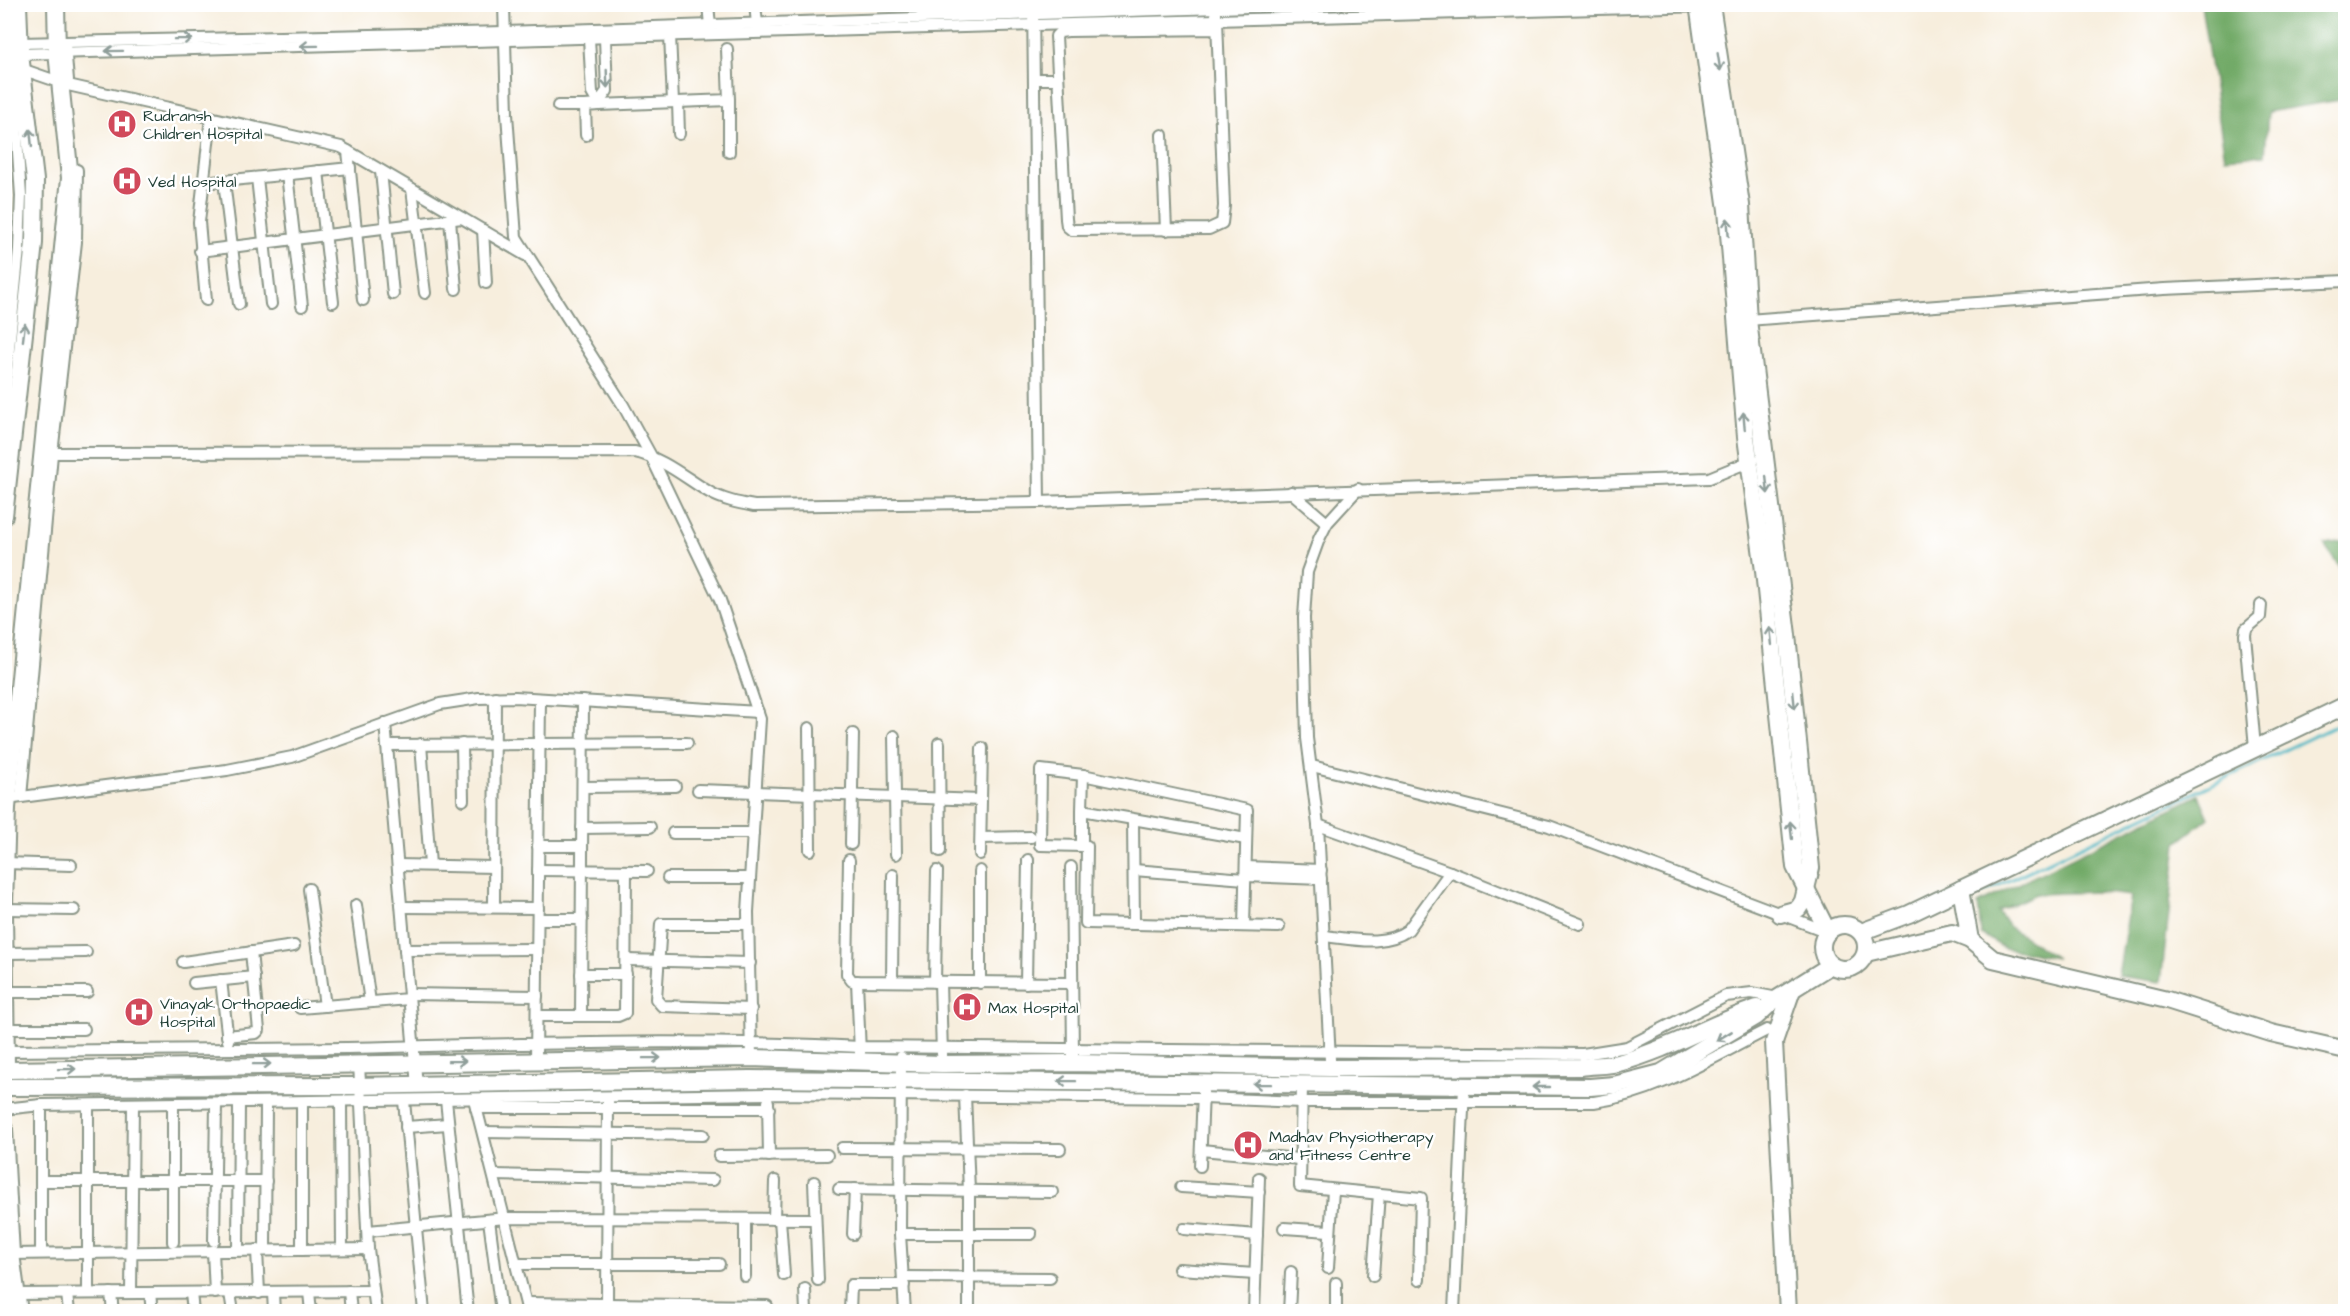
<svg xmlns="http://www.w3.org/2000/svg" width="2350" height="1316" font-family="'Architects Daughter',sans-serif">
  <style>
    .forest { fill: #72aa68; stroke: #48744e; stroke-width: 1.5 }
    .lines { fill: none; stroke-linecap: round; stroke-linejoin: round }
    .stream { stroke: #4ab7c5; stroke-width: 3 }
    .street-casing { stroke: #8b9688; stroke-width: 14 }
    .secondary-casing { stroke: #8b9688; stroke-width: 20 }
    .street { stroke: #fff; stroke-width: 10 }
    .secondary { stroke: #fff; stroke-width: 16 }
    .oneway { stroke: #8f9e9a }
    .labels { text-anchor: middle; stroke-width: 5; stroke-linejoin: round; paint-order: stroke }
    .poi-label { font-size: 16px; fill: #1f3d34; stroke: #fff; text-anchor: start }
  </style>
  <rect width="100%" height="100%" fill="#fff"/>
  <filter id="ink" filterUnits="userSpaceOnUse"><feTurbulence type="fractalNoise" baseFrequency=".0167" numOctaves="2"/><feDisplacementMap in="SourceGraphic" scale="12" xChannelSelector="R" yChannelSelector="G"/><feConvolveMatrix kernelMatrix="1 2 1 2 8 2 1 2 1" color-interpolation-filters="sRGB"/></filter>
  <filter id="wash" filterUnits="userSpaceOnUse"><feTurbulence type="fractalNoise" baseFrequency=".008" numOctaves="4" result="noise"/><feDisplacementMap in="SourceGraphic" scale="24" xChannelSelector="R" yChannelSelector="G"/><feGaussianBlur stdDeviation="1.35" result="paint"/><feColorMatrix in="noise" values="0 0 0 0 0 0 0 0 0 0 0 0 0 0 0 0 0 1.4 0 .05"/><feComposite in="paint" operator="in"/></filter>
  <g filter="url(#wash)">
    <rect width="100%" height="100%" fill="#f7eedd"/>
    <g class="forest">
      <path d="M2201,5H2345V99L2268,112L2265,155L2225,158Z"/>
      <path d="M2345,541H2346L2345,575L2324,544Z"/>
      <path d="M2199,795L2209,818L2177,843L2161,982L2118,976L2131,896L2098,892L2036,894L1998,911L2008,926L2056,958L2004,948L1981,934L1978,904Z"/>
    </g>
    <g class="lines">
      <path class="stream" d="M1976,896L2346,721"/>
    </g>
  </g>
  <g filter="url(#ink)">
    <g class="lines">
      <g class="street-casing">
        <g id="street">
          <path d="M504,4L507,114L516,237L623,405L651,456L720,600L760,719L748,912L751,1058"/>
          <path d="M708,4L710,26"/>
          <path d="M755,4L757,24"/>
          <path d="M1033,4L1039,502"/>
          <path d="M1216,15L1217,20L1224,206L1222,223L1209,229L1072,230L1067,226L1066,219L1056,36L1060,32L1068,31L1217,29"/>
          <path d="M670,35L673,102"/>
          <path d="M589,38L592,93L599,105L729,100L727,49"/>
          <path d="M20,43L505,32L1339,4"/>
          <path d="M65,45L68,80"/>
          <path d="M20,54L1705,6"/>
          <path d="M4,63L68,85L341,147L525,255"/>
          <path d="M1034,79H1058"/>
          <path d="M729,100V152"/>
          <path d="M599,102L607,91L605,38"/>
          <path d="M678,102L679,134"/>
          <path d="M558,106H585"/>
          <path d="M586,135L585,106L599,105"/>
          <path d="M1162,135L1166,230"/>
          <path d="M348,151L363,300"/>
          <path d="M318,171L333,302"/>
          <path d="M381,171L393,294"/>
          <path d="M287,174L302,306"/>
          <path d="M257,178L271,304"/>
          <path d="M224,181L239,304"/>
          <path d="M203,183L350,168"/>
          <path d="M412,189L425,293"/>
          <path d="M450,220L456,289"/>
          <path d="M483,230L486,283"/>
          <path d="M200,251L462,218"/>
          <path d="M206,300L199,222L211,117"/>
          <path d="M1748,320L2164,289L2346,281"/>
          <path d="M4,398L19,249L21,196L8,4"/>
          <path d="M42,453L635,452C664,459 684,477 709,492C723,500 738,503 754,506L1039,502L1709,478L1753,460"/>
          <path d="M1291,492L1327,523"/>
          <path d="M385,723L417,1086"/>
          <path d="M809,728L810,850"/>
          <path d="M894,736L896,854"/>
          <path d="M939,743L940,851"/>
          <path d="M421,744L430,865"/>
          <path d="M462,744L463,800"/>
          <path d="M387,745L687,743"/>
          <path d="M2255,748L2245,635L2246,629L2260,617L2261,605"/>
          <path d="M1312,766L1549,826L1828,932"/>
          <path d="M1083,775L1247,810L1244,926"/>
          <path d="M583,787L675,786"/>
          <path d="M698,790L981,800"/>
          <path d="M21,797L52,454L76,242L77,170"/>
          <path d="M14,798L227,770L292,757L440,704L479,698L515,697L758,712"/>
          <path d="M1082,810V846L1040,845L1041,770L1083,775L1082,810L1246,839"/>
          <path d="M1133,821L1134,924"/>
          <path d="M1318,825L1450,872L1580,924"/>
          <path d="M582,828L650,827"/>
          <path d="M673,833H753"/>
          <path d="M981,838L1031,837"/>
          <path d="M851,844L853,734"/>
          <path d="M538,846H582"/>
          <path d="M1082,846H1087L1086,923L1279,927"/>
          <path d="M980,854L982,748"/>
          <path d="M849,860L847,974L852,981L1072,983"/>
          <path d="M5,863L71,865"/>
          <path d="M398,865L494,867"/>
          <path d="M1071,867L1073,1055"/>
          <path d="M1246,867L1321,870"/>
          <path d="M538,870L647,871"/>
          <path d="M1134,870L1245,879"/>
          <path d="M980,871V983"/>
          <path d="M1245,876L1321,879"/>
          <path d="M668,878H750"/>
          <path d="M309,889L325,1006"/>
          <path d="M356,905L370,1002"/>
          <path d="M402,907L538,908"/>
          <path d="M494,907L495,697"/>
          <path d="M4,909L74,910"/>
          <path d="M538,919H582"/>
          <path d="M748,924H661L656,999L662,1006L751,1009"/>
          <path d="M1325,936C1353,939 1384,947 1408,930L1450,872"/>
          <path d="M405,950L537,949"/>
          <path d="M5,953L86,952"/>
          <path d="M626,960L750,963"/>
          <path d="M183,962L294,946"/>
          <path d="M581,974H626"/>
          <path d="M221,980L228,1041"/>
          <path d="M857,981L860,1053"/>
          <path d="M892,981L893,875"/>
          <path d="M935,982L937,871"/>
          <path d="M940,982L942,1054"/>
          <path d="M194,983L254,977"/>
          <path d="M1026,983L1028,860"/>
          <path d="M6,992H87"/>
          <path d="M409,994L537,996"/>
          <path d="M300,1008L409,999"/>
          <path d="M537,1016H618L625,1013L626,871"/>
          <path d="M581,1016L583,701"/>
          <path d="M6,1029H84"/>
          <path d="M227,1036L256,1033L259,1030L251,952"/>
          <path d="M6,1051C120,1051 234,1050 347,1048C519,1044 689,1038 860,1047L1583,1054L1627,1047L1726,996L1752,993L1778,998"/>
          <path d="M901,1057L900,1234L905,1312"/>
          <path d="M536,1060L540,699"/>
          <path d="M1330,1060L1318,825L1307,738L1304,618L1307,572L1319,539L1327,523L1358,489"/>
          <path d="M359,1063L368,1249L376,1312"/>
          <path d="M1302,1085L1300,1186L1421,1198L1419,1280"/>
          <path d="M965,1095L969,1191V1312"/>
          <path d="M446,1100L468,1312"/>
          <path d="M404,1101L424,1312"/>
          <path d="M341,1102L342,1249"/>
          <path d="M768,1102L769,1156"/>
          <path d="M475,1103L528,1312"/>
          <path d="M88,1105V1293"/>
          <path d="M476,1108H769"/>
          <path d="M4,1109L41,1105L768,1094L1203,1098L1301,1102H1594C1657,1093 1711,1058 1767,1030"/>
          <path d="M406,1127L448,1124"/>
          <path d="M483,1132L703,1135"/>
          <path d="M842,1148L1060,1149"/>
          <path d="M1201,1150L1299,1159"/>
          <path d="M719,1156L827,1155"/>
          <path d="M1200,1166L1203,1092"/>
          <path d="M494,1175L713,1180"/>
          <path d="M41,1181H266"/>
          <path d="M814,1182L818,1280"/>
          <path d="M1181,1187L1259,1192"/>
          <path d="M839,1189L1052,1192"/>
          <path d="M774,1219L775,1181"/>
          <path d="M780,1219L784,1275"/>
          <path d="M489,1220L501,1312"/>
          <path d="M745,1220V1276"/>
          <path d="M1284,1228L1329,1231"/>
          <path d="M1184,1229L1257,1235"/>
          <path d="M368,1231L506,1218L815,1219"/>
          <path d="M853,1234L855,1189"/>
          <path d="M900,1234H1031"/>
          <path d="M214,1241L216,1104"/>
          <path d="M173,1242V1104"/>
          <path d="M238,1250L239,1103"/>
          <path d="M257,1250L259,1293"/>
          <path d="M265,1250L266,1103"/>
          <path d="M302,1250V1103"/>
          <path d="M213,1251L215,1293"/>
          <path d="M41,1253V1105"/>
          <path d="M11,1254L368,1249"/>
          <path d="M517,1264H719"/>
          <path d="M1328,1268L1333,1190"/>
          <path d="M1179,1269L1255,1274"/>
          <path d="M1373,1276L1379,1194"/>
          <path d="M903,1277L1050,1278"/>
          <path d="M1336,1283V1312"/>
          <path d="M805,1289L806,1312"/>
          <path d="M349,1291L351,1312"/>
          <path d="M309,1292L311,1312"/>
          <path d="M111,1293L113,1312"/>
          <path d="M131,1293L133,1105"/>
          <path d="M150,1293L152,1312"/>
          <path d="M191,1293L193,1312"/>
          <path d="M230,1293L233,1312"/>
          <path d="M273,1293L274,1312"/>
          <path d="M16,1294L373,1291"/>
          <path d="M67,1294L69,1312"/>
          <path d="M526,1303L767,1306"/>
          <path d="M607,1305L608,1101"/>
          <path d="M1174,1311L1182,1312"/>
          <path d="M850,1312L851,1285H904"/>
          <path d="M1254,1312L1259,1178"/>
          <path d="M1289,1312L1291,1272"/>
          <path d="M1454,1312L1464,1087"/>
        </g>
      </g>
      <g class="secondary-casing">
        <g id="secondary">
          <path d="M1698,4L1727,210L1746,437L1764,571L1795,867L1828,932"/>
          <path d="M1711,4L1741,205L1748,320L1787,635L1811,868L1803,901L1798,909L1780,914"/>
          <path d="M4,516L34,243L35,180L20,54L18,4"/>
          <path d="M1961,889L1970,940"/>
          <path d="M4,905L7,808L70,178L57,52L56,4"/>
          <path d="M4,913L6,1066"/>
          <circle cx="1844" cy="947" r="22"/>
          <path d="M1861,932L1909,914L2346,705"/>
          <path d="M1866,953L1952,933L1970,940L1993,959L2167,1000L2271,1033L2346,1050"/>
          <path d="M8,1070L751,1058L942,1064L1073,1063L1330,1068L1581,1067C1594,1065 1609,1066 1622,1062C1669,1049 1711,1024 1757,1008"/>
          <path d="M9,1087L352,1086L750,1079L1590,1087L1614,1085L1661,1073L1757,1016L1772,1002L1831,965"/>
          <path d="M4,1129L11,1254L19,1312"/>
          <path d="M1788,1312L1774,1042L1792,990"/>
        </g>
      </g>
      <use href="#street" class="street"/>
      <use href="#secondary" class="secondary"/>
    </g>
    <defs><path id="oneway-shaft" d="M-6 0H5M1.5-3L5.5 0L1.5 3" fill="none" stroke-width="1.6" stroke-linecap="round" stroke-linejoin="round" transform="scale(1.5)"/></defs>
    <g class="oneway">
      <use href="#oneway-shaft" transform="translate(183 39) rotate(-1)"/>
      <use href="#oneway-shaft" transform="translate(309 46) rotate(179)"/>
      <use href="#oneway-shaft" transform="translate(114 51) rotate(179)"/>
      <use href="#oneway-shaft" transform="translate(1719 62) rotate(81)"/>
      <use href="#oneway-shaft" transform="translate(607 79) rotate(88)"/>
      <use href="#oneway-shaft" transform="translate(31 138) rotate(-96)"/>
      <use href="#oneway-shaft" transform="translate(1728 227) rotate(-94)"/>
      <use href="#oneway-shaft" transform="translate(24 332) rotate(-83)"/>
      <use href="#oneway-shaft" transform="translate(1744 421) rotate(-95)"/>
      <use href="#oneway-shaft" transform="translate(1767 485) rotate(84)"/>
      <use href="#oneway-shaft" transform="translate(1771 636) rotate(-96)"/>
      <use href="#oneway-shaft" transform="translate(1794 700) rotate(84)"/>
      <use href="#oneway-shaft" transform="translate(1791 830) rotate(-96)"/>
      <use href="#oneway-shaft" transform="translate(1724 1036) rotate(149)"/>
      <use href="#oneway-shaft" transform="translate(652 1058) rotate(-1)"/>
      <use href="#oneway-shaft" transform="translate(457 1061) rotate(-1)"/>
      <use href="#oneway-shaft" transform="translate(262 1064) rotate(-1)"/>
      <use href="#oneway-shaft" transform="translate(67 1069) rotate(-1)"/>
      <use href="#oneway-shaft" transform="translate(1067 1081) rotate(-179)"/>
      <use href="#oneway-shaft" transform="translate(1262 1084) rotate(-179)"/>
      <use href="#oneway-shaft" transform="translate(1541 1087) rotate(180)"/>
    </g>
  </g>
  <defs>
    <g id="hospital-disc" transform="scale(1.5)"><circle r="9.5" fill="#d1495b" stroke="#fff"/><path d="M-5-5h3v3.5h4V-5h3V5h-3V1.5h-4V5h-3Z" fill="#fff"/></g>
  </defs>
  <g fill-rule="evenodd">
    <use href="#hospital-disc" x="122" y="124"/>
    <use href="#hospital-disc" x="127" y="181"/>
    <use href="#hospital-disc" x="967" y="1007"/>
    <use href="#hospital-disc" x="139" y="1012"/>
    <use href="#hospital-disc" x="1248" y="1145"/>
  </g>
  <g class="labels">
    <g class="poi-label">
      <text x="143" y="121">Rudransh<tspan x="143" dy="18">Children Hospital</tspan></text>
      <text x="148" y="187">Ved Hospital</text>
      <text x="160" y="1009">Vinayak Orthopaedic<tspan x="160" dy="18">Hospital</tspan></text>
      <text x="988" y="1013">Max Hospital</text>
      <text x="1269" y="1142">Madhav Physiotherapy<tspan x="1269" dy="18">and Fitness Centre</tspan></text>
    </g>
  </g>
  <rect width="2350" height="1316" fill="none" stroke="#fff" stroke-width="24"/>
</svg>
